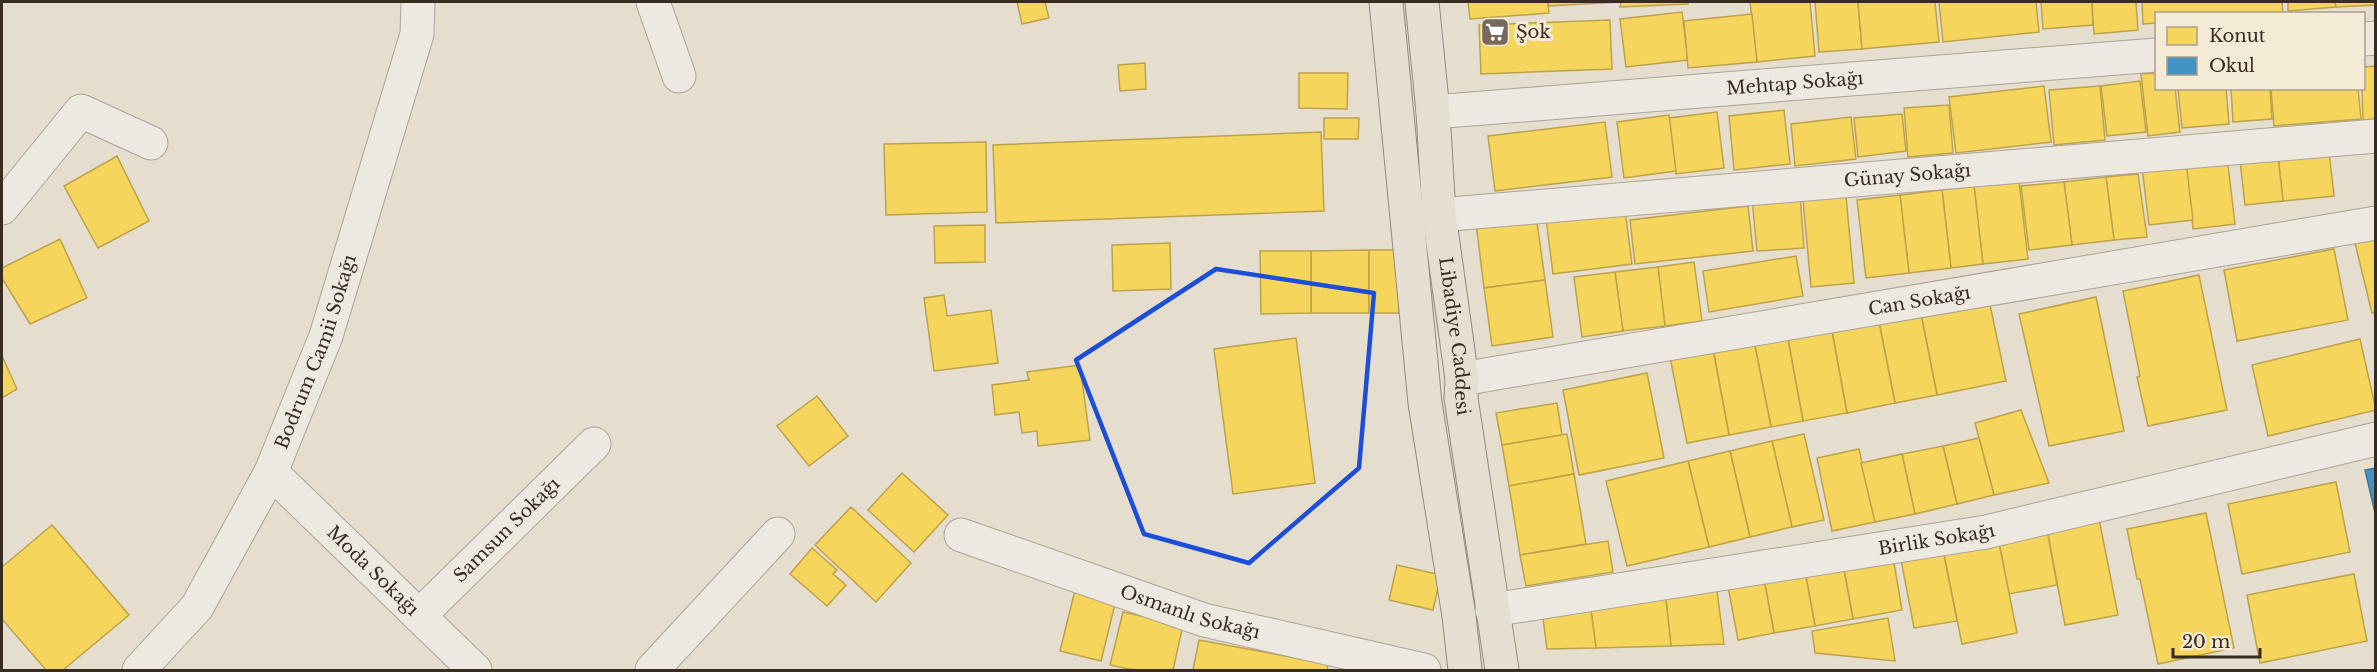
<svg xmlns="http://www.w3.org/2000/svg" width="2377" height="672" font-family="'Libre Baskerville',serif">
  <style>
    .homes { fill: #f6d55c; stroke: #bda24a; stroke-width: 1.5 }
    .schools { fill: #4393c3; stroke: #407492; stroke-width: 1.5 }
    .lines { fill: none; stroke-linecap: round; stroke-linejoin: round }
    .minor-casing { stroke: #aaa398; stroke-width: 35 }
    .primary-casing { stroke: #90897f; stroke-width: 35 }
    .minor { stroke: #ede9e1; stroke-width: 33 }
    .primary { stroke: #e4dfd2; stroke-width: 33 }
    .marked { fill: none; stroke: #1d4ed8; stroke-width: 4.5; stroke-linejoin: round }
    .labels { text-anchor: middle; stroke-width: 6; stroke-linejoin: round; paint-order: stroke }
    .poi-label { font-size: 18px; fill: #382c20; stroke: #f4ebd6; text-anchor: start }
    .street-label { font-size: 18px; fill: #382c20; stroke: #f4ebd6 }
  </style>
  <rect width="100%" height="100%" fill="#e5decf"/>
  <g class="homes">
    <path d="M1017,2H1045L1049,18L1022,24Z"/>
    <path d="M1468,2H1548L1549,13L1470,19Z"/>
    <path d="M1548,2H1621L1548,6Z"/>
    <path d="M1621,2H1688V4L1620,7Z"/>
    <path d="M1750,2H1810L1815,56L1757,62Z"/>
    <path d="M1815,2H1858L1862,49L1819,52Z"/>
    <path d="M1858,2H1935L1939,42L1862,49Z"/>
    <path d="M1939,2H2036L2039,32L1943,42Z"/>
    <path d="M2041,2H2092L2093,25L2043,29Z"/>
    <path d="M2092,2H2136L2138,30L2094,34Z"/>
    <path d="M2142,2H2282L2283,14H2156V23L2143,24Z"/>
    <path d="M2288,2H2335L2336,7L2288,11Z"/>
    <path d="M2335,2H2376V5L2336,7Z"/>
    <path d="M1682,12L1688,60L1626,67L1620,19Z"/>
    <path d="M1752,14L1757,62L1688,68L1684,21Z"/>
    <path d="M1610,20L1612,69L1481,74L1479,25Z"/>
    <path d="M1145,63L1146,89L1120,91L1118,65Z"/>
    <path d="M2376,66V119L2363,120L2362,88H2364V67Z"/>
    <path d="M1299,73H1348L1347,109L1299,108Z"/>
    <path d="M2156,73V88H2175L2180,132L2148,136L2141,74Z"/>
    <path d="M2140,81L2146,132L2107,136L2101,86Z"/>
    <path d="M2044,86L2051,142L1956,153L1949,97Z"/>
    <path d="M2100,86L2105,140L2054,145L2049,90Z"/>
    <path d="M2178,88H2226L2229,124L2182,128Z"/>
    <path d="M2231,88H2270L2272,119L2233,122Z"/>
    <path d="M2271,88H2358L2361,119L2274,126Z"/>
    <path d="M1949,105L1953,153L1908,157L1904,108Z"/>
    <path d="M1784,110L1790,164L1734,170L1729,116Z"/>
    <path d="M1717,112L1724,168L1676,174L1669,118Z"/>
    <path d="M1902,114L1906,151L1858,157L1854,118Z"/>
    <path d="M1669,115L1676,171L1624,178L1617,122Z"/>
    <path d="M1851,117L1856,159L1795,166L1791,124Z"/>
    <path d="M1324,118H1359L1358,139H1324Z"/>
    <path d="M1605,122L1612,177L1495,191L1488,136Z"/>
    <path d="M1321,132L1324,211L996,223L993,145Z"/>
    <path d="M986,142L987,212L886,215L884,144Z"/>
    <path d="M2329,152L2334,196L2283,201L2278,156Z"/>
    <path d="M117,156L149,221L98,248L64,186Z"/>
    <path d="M2278,156L2283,201L2245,205L2240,161Z"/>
    <path d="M2227,157L2235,224L2193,229L2186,162Z"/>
    <path d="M2186,162L2193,220L2149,225L2142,167Z"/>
    <path d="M2138,174L2147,237L2114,240L2106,177Z"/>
    <path d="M2106,177L2114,240L2072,245L2064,182Z"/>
    <path d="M2019,181L2028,259L1983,264L1974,186Z"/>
    <path d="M2064,182L2072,245L2029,250L2021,186Z"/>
    <path d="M1974,186L1983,264L1951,268L1942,190Z"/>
    <path d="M1942,190L1951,268L1909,273L1900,195Z"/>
    <path d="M1800,195L1804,248L1757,251L1752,199Z"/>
    <path d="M1900,195L1909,273L1866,278L1857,200Z"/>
    <path d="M1846,196L1854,283L1811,287L1803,200Z"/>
    <path d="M1748,206L1753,251L1635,264L1630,220Z"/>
    <path d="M1625,210L1632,264L1553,274L1546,219Z"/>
    <path d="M1536,215L1545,280L1484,288L1476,223Z"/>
    <path d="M985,225V262L935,263L934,226Z"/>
    <path d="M2376,238V312L2372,313L2355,243Z"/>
    <path d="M60,239L87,298L30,324L2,278V268Z"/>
    <path d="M1170,243L1171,289L1113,291L1112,245Z"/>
    <path d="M2334,249L2348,320L2237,341L2224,270Z"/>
    <path d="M1369,250V313H1311V251Z"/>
    <path d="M1369,250H1398L1399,313H1369Z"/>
    <path d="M1260,251H1311V313L1261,314Z"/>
    <path d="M1796,256L1803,296L1709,312L1703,271Z"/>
    <path d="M1694,262L1702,321L1665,326L1658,267Z"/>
    <path d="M1658,267L1665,326L1623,331L1615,272Z"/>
    <path d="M1615,272L1623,331L1582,337L1574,277Z"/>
    <path d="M2199,275L2227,410L2148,426L2137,377L2140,376L2123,291Z"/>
    <path d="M1545,280L1553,337L1492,346L1484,288Z"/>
    <path d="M944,295L947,316L991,310L998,363L934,371L924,298Z"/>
    <path d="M1988,295L2006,381L1937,395L1920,309Z"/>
    <path d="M2096,297L2124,431L2049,446L2019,314Z"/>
    <path d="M1920,309L1937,395L1895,403L1878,317Z"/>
    <path d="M1878,317L1895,403L1847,413L1831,326Z"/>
    <path d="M1831,326L1847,413L1803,421L1787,334Z"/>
    <path d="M1787,334L1803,421L1771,427L1754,341Z"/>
    <path d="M1296,338L1315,483L1233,494L1214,349Z"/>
    <path d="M2360,339L2376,410L2268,436L2252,365Z"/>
    <path d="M1754,341L1771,427L1729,435L1713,349Z"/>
    <path d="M1713,349L1729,435L1687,443L1670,357Z"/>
    <path d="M2,356L17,389L2,398Z"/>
    <path d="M1080,365L1090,440L1038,446L1037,431L1022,433L1019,412L995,415L992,385L1029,380L1027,372Z"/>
    <path d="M1647,373L1664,458L1579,475L1563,390Z"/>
    <path d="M817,396L848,436L809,466L777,426Z"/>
    <path d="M1557,403L1562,435L1502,445L1496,413Z"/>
    <path d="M2021,410L2049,483L1994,495L1975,423Z"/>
    <path d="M1567,434L1574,474L1509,486L1502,445Z"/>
    <path d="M1804,434L1824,520L1792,527L1772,441Z"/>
    <path d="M1979,438L1994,495L1957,504L1943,446Z"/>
    <path d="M1772,441L1792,527L1750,537L1730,451Z"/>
    <path d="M1943,446L1957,504L1915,514L1902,454Z"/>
    <path d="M1859,449L1875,522L1832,531L1817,458Z"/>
    <path d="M1730,451L1750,537L1709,547L1688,461Z"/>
    <path d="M1902,454L1915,514L1875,522L1861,463Z"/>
    <path d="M1688,461L1709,547L1627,566L1606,481Z"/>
    <path d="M902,473L948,515L914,552L868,510Z"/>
    <path d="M1574,474L1586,544L1520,555L1509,486Z"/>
    <path d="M2336,482L2350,552L2242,574L2228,504Z"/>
    <path d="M851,507L911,563L876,602L815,545Z"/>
    <path d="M2206,513L2234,648L2158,664L2140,579H2137L2127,529Z"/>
    <path d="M2098,514L2118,615L2065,625L2046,524Z"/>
    <path d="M2046,524L2057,585L2009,594L1997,533Z"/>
    <path d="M52,525L129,615L63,670H46L2,619V567Z"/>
    <path d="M1997,533L2017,633L1962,644L1942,545Z"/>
    <path d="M1608,541L1613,572L1526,586L1520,555Z"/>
    <path d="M1942,545L1957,621L1914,628L1900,554Z"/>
    <path d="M812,548L837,570L833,574L846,585L827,606L790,574Z"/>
    <path d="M1892,551L1902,610L1853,619L1842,559Z"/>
    <path d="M1842,559L1853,619L1815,626L1804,566Z"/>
    <path d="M1397,565L1441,575L1433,610L1389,600Z"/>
    <path d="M1804,566L1815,626L1774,633L1763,574Z"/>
    <path d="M1763,574L1774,633L1738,640L1727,581Z"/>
    <path d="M2354,574L2367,641L2260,663L2247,595Z"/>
    <path d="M1716,584L1724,644L1671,646L1665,591Z"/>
    <path d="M1076,586L1117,596L1101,661L1060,651Z"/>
    <path d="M1665,591L1671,646L1596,648L1590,603Z"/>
    <path d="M1590,603L1596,648L1547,649L1542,611Z"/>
    <path d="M1123,612L1183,625L1173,670H1134L1110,665Z"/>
    <path d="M1888,618L1895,661L1815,653L1812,631Z"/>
    <path d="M1199,640L1328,664L1327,670H1193Z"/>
  </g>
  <path class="schools" d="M2376,468V517L2365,470Z"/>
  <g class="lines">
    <g class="minor-casing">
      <g id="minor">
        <path d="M653,2L679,76"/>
        <path d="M2364,39L2376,38"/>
        <path id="s1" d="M1433,112L2156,55"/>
        <path d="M2,208L81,111L151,143"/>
        <path id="s2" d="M1439,215L2376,136"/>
        <path id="s3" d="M1462,379L2376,223"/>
        <path id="s4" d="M271,472L475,670"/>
        <path id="s5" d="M961,535L1204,620L1424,670"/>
        <path id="s6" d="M1492,610L1986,532L2376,439"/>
        <path id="s7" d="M419,616L594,444"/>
        <path id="s8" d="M139,670L197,607L271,472L326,336L417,34L418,2"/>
        <path d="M652,670L778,534"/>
      </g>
    </g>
    <g class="primary-casing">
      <g id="primary">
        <path d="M1386,2L1425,403L1459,616L1465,670"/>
        <path id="s9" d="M1422,2L1433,112L1439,215L1462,379L1461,398L1502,670"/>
      </g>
    </g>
    <use href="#minor" class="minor"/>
    <use href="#primary" class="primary"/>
  </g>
  <path class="marked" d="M1216,269L1374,293L1359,468L1249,563L1144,534L1076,360Z"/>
  <defs>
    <g id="supermarket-square" transform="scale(1.5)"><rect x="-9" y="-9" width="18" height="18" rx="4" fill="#756a5d" stroke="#f4ebd6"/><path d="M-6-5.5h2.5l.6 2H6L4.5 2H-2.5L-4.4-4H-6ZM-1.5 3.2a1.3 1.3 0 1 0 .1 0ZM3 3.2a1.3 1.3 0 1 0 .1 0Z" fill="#fff"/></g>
  </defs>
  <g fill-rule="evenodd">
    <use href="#supermarket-square" x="1495" y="32"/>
  </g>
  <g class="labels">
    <g class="poi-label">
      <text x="1516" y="38">Şok</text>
    </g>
    <g class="street-label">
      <text dy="6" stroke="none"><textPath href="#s1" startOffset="363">Mehtap Sokağı</textPath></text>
      <text dy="6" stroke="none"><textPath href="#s2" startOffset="470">Günay Sokağı</textPath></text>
      <text dy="6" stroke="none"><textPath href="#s3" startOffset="464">Can Sokağı</textPath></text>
      <text dy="6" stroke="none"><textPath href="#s9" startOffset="336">Libadiye Caddesi</textPath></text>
      <text dy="6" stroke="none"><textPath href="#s8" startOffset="368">Bodrum Camii Sokağı</textPath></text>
      <text dy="6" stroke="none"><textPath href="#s7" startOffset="123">Samsun Sokağı</textPath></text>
      <text dy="6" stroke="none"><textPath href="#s6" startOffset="450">Birlik Sokağı</textPath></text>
      <text dy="6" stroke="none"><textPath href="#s4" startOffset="142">Moda Sokağı</textPath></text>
      <text dy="6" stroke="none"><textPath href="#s5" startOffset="242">Osmanlı Sokağı</textPath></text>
    </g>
  </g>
  <rect width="2377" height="672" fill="none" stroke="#382c20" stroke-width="6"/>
  <rect x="2155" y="12" width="210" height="78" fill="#f4ebd6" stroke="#a99f8d" stroke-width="1.5"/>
  <rect x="2167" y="27" width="30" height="18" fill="#f6d55c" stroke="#a99f8d" stroke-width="1.5"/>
  <text x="2209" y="42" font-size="18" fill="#382c20">Konut</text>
  <rect x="2167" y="57" width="30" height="18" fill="#4393c3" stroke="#a99f8d" stroke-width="1.5"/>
  <text x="2209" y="72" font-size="18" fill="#382c20">Okul</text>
  <path d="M2173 648v9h87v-9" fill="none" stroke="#382c20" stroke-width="3"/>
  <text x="2182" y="648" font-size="18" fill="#382c20" stroke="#f4ebd6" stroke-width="4.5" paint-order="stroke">20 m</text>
</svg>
